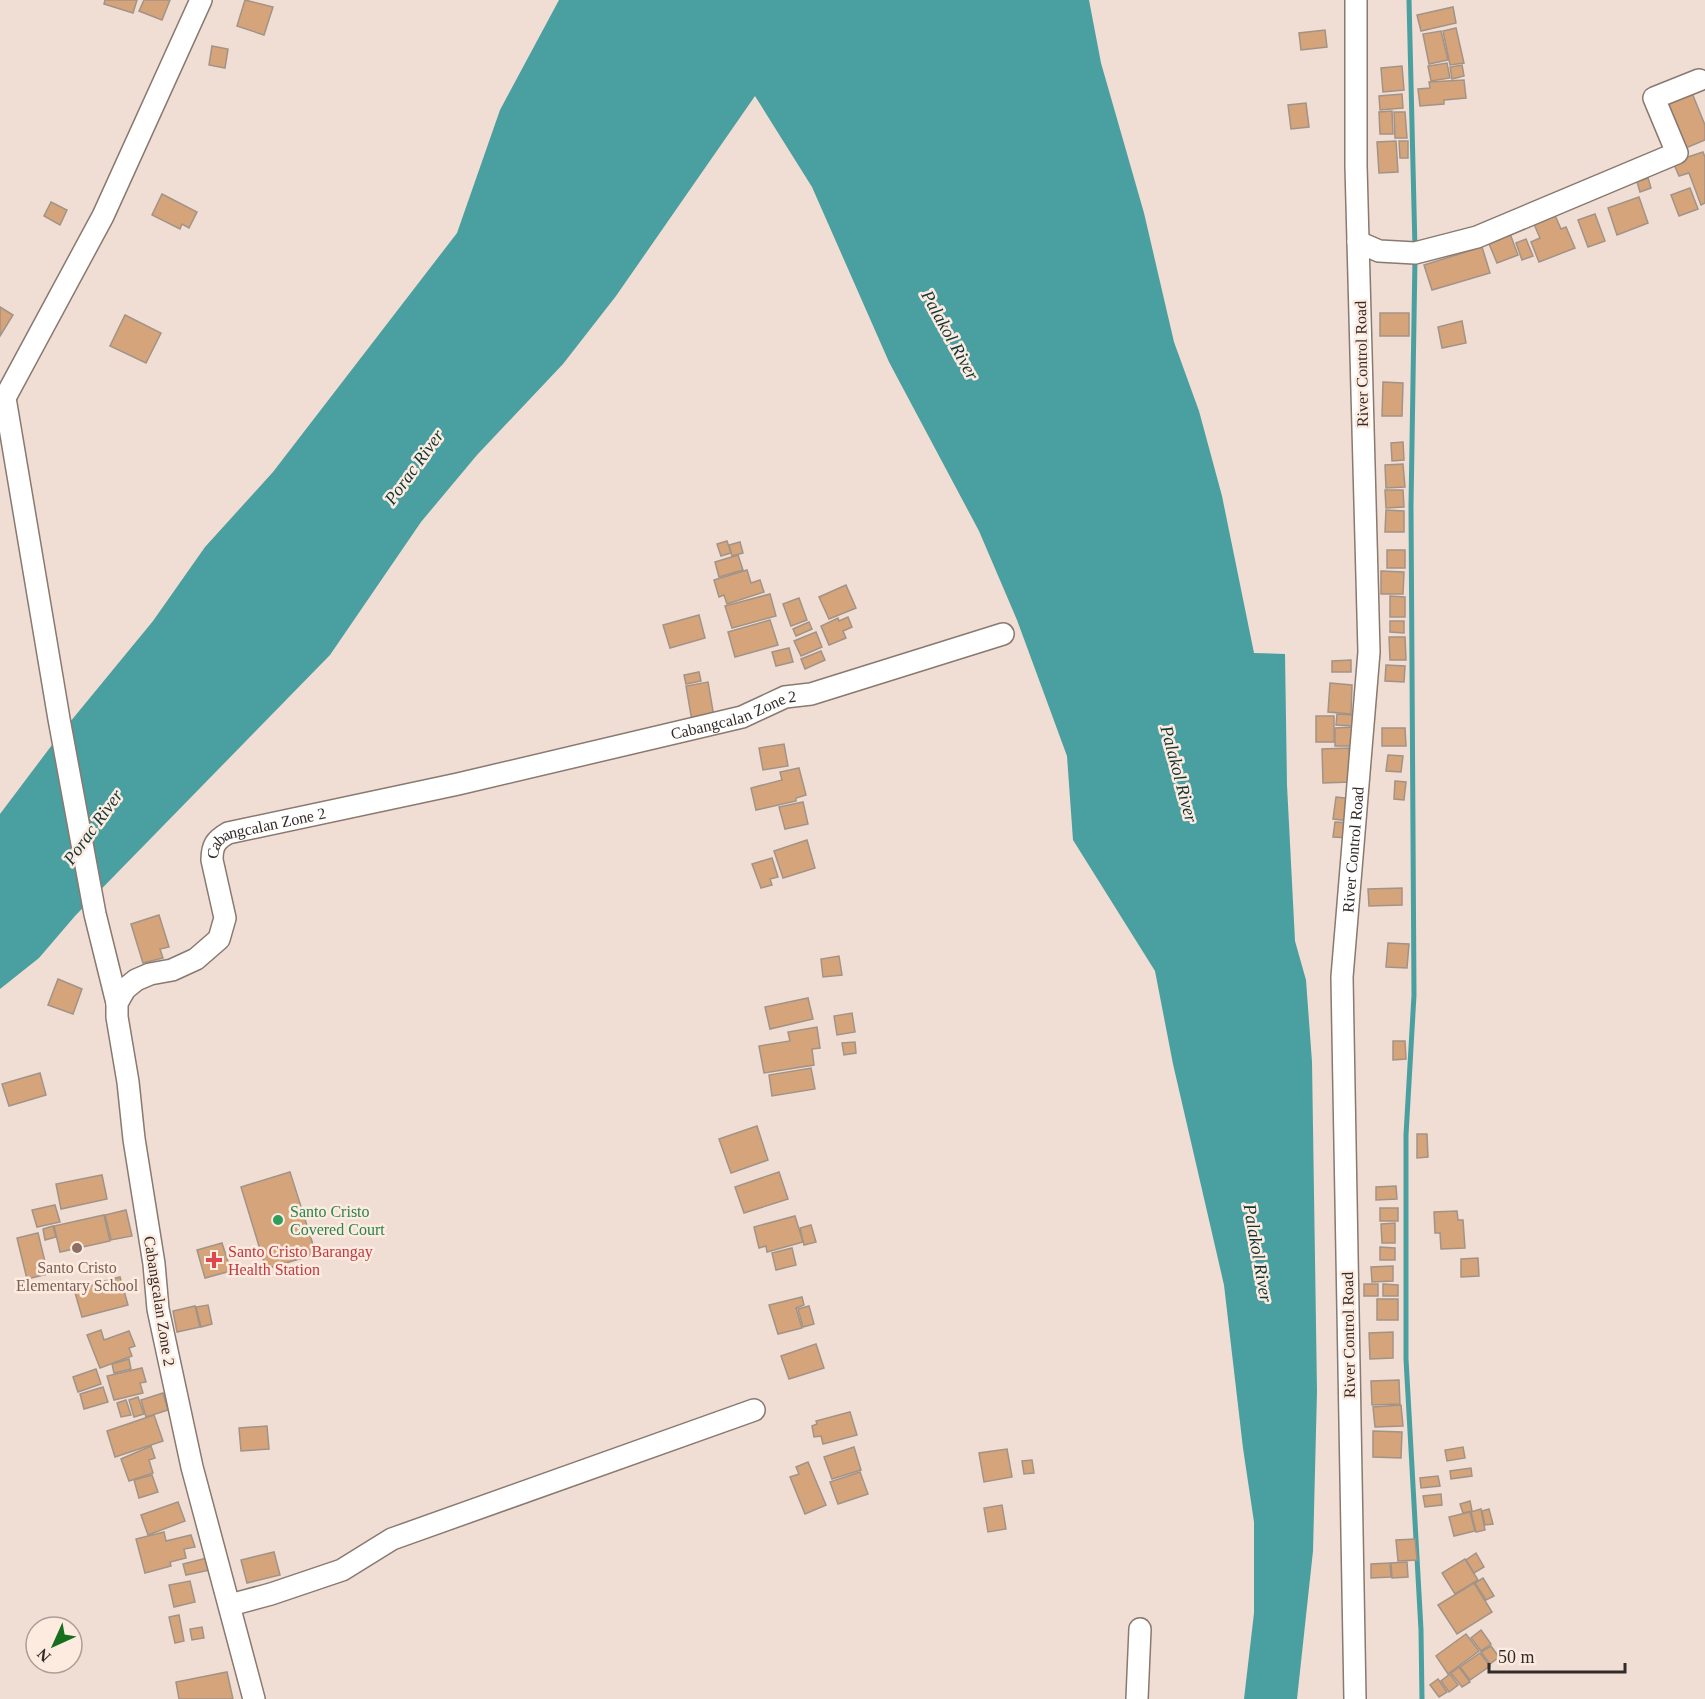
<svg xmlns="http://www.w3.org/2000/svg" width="1705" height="1699" font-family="Georgia,serif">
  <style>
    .water { fill: #4a9fa0 }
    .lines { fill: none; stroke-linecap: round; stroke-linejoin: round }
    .stream { stroke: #4a9fa0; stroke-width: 5 }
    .building { fill: #d5a47a; stroke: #a29387; stroke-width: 1.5 }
    .minor-casing { stroke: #89796f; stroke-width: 24 }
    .minor { stroke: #fff; stroke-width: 21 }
    .leisure-dot { fill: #2e9e5b; stroke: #feebe0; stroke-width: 2 }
    .education-dot { fill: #8d6e63; stroke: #feebe0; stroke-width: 2 }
    .health-dot { fill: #e0444e; stroke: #feebe0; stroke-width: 2 }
    .labels { text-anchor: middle; stroke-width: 5; stroke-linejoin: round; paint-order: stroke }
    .street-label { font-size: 16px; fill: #332b28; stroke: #feebe0 }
    .leisure-label { font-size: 16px; fill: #27864d; stroke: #feebe0; text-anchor: start }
    .health-label { font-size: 16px; fill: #be3a42; stroke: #feebe0; text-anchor: start }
    .education-label { font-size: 16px; fill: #785e54; stroke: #feebe0 }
    .water-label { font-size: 18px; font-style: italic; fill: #0d3637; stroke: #feebe0 }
  </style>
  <rect width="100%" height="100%" fill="#f0ddd3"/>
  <path class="water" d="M559,0H1089L1101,63L1144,213L1174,342L1199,411L1222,496L1254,653L1285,654L1287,785L1295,941L1306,980L1312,1062L1317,1391L1313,1551L1297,1699H1244L1254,1613V1522L1243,1448L1224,1285L1173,1064L1155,971L1073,840L1067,756L1017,620L979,531L889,362L812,187L755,96L616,296L563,364L477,455L421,522L330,655L75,916L39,958L0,989V814L61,733L153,621L205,547L273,472L457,233L500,110Z"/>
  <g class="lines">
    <g class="stream">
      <path d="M1409,0L1415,249"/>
      <path d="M1415,258L1411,505L1414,995L1406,1135V1359L1421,1630L1422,1699"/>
    </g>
  </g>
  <g class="building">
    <path d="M105,0H137L133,13L104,4Z"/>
    <path d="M144,0H170L162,20L139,11Z"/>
    <path d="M245,0L273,7L264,35L237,26Z"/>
    <path d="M1453,7L1456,23L1421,31L1417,15Z"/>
    <path d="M1456,28L1464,63L1450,65L1443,31Z"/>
    <path d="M1325,30L1327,47L1301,50L1299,33Z"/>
    <path d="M1441,31L1448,60L1429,64L1423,34Z"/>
    <path d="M212,46L228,49L225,68L209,65Z"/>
    <path d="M1447,63L1450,78L1431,81L1428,66Z"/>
    <path d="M1462,65L1464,76L1452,79L1450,67Z"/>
    <path d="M1402,66L1404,90L1383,92L1381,68Z"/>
    <path d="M1464,80L1466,98L1444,100V104L1420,106L1418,89L1430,88L1429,82Z"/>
    <path d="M1692,93L1705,125V140L1681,150L1662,105Z"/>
    <path d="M1402,94L1403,108L1380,110L1379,96Z"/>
    <path d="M1306,103L1309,127L1291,129L1288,105Z"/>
    <path d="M1392,111L1393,134H1380L1379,112Z"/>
    <path d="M1394,112H1405L1407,138H1395Z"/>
    <path d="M1396,141L1398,172L1379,173L1377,142Z"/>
    <path d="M1399,141H1408V158H1400Z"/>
    <path d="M1703,152L1705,157V203L1701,205L1689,173L1679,176L1673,162Z"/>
    <path d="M1648,178L1651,188L1640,192L1637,182Z"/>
    <path d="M1690,188L1698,209L1679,216L1671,195Z"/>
    <path d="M162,194L197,212L189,228L182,224L180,229L152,215Z"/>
    <path d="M1639,197L1648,223L1617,235L1608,208Z"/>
    <path d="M51,202L67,210L60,225L44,216Z"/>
    <path d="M1554,213L1561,229L1566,227L1575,248L1539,262L1531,242L1540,238L1533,222Z"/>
    <path d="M1595,214L1605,241L1588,247L1578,220Z"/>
    <path d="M1509,231L1518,255L1497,263L1487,239Z"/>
    <path d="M1526,239L1533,256L1522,260L1516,243Z"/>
    <path d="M1482,247L1490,273L1432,290L1424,265Z"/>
    <path d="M0,307L13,315L0,336Z"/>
    <rect x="1380" y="313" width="29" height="23"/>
    <path d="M125,315L161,333L146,363L110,346Z"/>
    <path d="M1462,321L1466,343L1442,348L1438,327Z"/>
    <path d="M1383,382L1403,383L1402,416H1382Z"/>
    <path d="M1403,442L1404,460L1392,461L1391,443Z"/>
    <path d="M1403,464L1405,487L1386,488L1385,465Z"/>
    <path d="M1385,490H1403L1404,507L1386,508Z"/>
    <path d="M1386,510L1404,511V532H1385Z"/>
    <path d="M727,541L731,553L721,556L717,544Z"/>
    <path d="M740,542L743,553L732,556L729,545Z"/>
    <rect x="1387" y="550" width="18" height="18"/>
    <path d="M738,555L743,570L719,577L715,562Z"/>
    <path d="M747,570L751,583L760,580L764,592L727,604L724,595L719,597L714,580Z"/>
    <path d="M1381,571L1404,572L1403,594H1381Z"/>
    <path d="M846,585L856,608L829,619L819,597Z"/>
    <path d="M770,594L776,616L732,628L725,606Z"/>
    <path d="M1390,596L1405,597V617H1390Z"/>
    <path d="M799,598L807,620L791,626L783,604Z"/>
    <path d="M699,615L705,638L670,648L663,625Z"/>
    <path d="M848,617L852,627L843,631L846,638L829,645L821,626L838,618L839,621Z"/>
    <path d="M770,620L778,645L735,657L728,632Z"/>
    <path d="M1390,621H1404V633L1390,632Z"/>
    <path d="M809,622L812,629L796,636L793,629Z"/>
    <path d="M816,632L822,647L801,656L794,641Z"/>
    <path d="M1389,637H1405L1406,660H1390Z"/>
    <path d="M789,648L793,662L776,666L772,652Z"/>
    <path d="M821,651L825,660L805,669L801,659Z"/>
    <path d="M1351,660V672H1332V661Z"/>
    <path d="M1386,665L1405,666L1404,682L1385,681Z"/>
    <path d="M699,672L701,681L686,684L684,675Z"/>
    <path d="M708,682L714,717L692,721L686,686Z"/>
    <path d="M1330,683L1352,685L1351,714L1328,712Z"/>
    <path d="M1337,714L1355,715L1354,726L1336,725Z"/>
    <rect x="1316" y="716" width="18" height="26"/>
    <path d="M1355,727V746H1335V728Z"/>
    <path d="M1382,728H1405L1406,746H1382Z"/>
    <path d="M784,744L788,766L763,770L759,748Z"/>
    <path d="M1349,748L1351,782L1323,783L1322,749Z"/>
    <path d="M1388,755L1403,756L1401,772L1386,771Z"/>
    <path d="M799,768L806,795L796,798V801L756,810L751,788L782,780L780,772Z"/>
    <path d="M1395,781L1406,782L1404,800L1394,799Z"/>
    <path d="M1336,797L1353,799L1350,821L1333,819Z"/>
    <path d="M803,802L808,824L785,829L779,807Z"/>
    <path d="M1335,822L1351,823L1350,838L1333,837Z"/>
    <path d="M807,840L815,868L783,878L774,851Z"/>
    <path d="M772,858L778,877L770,879L772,885L761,888L752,864Z"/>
    <path d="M1402,888V905L1369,906L1368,889Z"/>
    <path d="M159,915L169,947L160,949L163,958L143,963L131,924Z"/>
    <path d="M1388,943L1409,944L1407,968L1386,967Z"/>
    <path d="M839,956L842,975L823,977L821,959Z"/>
    <path d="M58,979L82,989L73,1014L48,1005Z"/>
    <path d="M808,998L813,1019L770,1029L765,1007Z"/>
    <path d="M852,1013L855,1032L837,1035L834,1016Z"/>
    <path d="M817,1027L820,1048L812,1049L814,1065L764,1073L759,1046L790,1041L788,1032Z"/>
    <path d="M1393,1041H1405L1406,1059L1393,1060Z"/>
    <path d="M855,1042L856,1053L844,1055L842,1043Z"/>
    <path d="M811,1068L815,1089L772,1096L769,1075Z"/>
    <path d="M40,1073L46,1095L9,1106L2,1084Z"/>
    <path d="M757,1126L768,1160L731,1173L719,1139Z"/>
    <path d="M1417,1134H1427L1428,1157L1417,1158Z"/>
    <path d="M290,1172L316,1254L266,1269L241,1187Z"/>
    <path d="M779,1172L788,1199L744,1213L735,1187Z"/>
    <path d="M102,1175L107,1199L61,1209L56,1184Z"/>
    <path d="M1396,1186L1397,1199L1376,1200V1187Z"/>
    <path d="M55,1205L60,1222L37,1227L32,1210Z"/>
    <rect x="1380" y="1208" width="18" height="13"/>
    <path d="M126,1210L132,1236L111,1240L105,1215Z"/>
    <path d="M1457,1211L1458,1220H1463L1465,1248L1441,1249L1440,1233H1435L1434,1212Z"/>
    <path d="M104,1215L110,1241L60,1252L54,1226Z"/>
    <path d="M795,1216L803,1242L767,1252L766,1246L759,1248L754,1227Z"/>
    <path d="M1395,1223V1243H1382L1381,1224Z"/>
    <path d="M811,1225L816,1242L804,1245L800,1228Z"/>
    <path d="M53,1226L56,1237L45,1240L43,1229Z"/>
    <path d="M38,1233L48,1274L27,1279L17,1238Z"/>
    <path d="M222,1243L231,1271L205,1278L197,1250Z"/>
    <path d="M1380,1247L1395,1248V1260H1380Z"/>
    <path d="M792,1248L796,1265L776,1270L772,1253Z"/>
    <path d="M1478,1258L1479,1276L1461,1277V1259Z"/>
    <path d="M1393,1266V1281L1372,1282L1371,1267Z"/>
    <path d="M120,1277L128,1305L82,1317L74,1289Z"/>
    <rect x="1364" y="1284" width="14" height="12"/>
    <path d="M1383,1284L1398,1285V1296H1383Z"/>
    <path d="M802,1297L804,1305L796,1308L802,1328L778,1334L769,1305Z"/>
    <rect x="1377" y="1299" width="21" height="21"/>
    <path d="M208,1305L212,1324L201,1327L196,1307Z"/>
    <path d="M195,1306L200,1327L177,1332L173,1311Z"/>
    <path d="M809,1306L814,1324L803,1327L798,1309Z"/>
    <path d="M101,1330L104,1340L129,1331L135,1346L129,1348L132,1356L100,1368L87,1335Z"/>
    <path d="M1393,1332V1358L1370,1359L1369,1333Z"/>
    <path d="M816,1344L824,1368L789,1379L781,1356Z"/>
    <path d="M129,1359L131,1369L114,1373L112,1364Z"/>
    <path d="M142,1368L146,1382L140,1383L143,1393L114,1400L107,1376Z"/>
    <path d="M96,1369L101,1384L78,1392L73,1377Z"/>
    <path d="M1399,1380L1400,1404L1372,1405L1371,1381Z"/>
    <path d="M103,1387L108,1402L84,1409L80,1394Z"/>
    <path d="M163,1393L168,1410L146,1417L141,1400Z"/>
    <path d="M138,1397L144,1414L134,1417L129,1400Z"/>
    <path d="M126,1400L131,1415L121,1417L117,1403Z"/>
    <path d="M1401,1405L1403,1426L1375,1427L1373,1407Z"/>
    <path d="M850,1412L857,1435L823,1444L821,1436L814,1437L812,1426L817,1424L816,1421Z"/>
    <path d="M154,1415L163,1441L115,1457L107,1431Z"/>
    <path d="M267,1426L269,1449L241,1451L239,1428Z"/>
    <path d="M1373,1431L1402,1432L1401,1458L1373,1457Z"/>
    <path d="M151,1446L155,1458L149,1460L153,1473L129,1481L121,1459Z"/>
    <path d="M854,1447L861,1470L832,1479L824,1457Z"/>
    <path d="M1463,1447L1465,1458L1447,1461L1445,1450Z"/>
    <path d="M1007,1449L1012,1477L984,1482L979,1453Z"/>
    <path d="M1032,1460L1034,1473L1024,1474L1022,1461Z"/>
    <path d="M808,1462L826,1505L805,1514L790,1477L799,1474L796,1467Z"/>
    <path d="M1471,1468L1472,1476L1451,1479L1450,1471Z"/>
    <path d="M860,1472L868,1494L838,1504L830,1482Z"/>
    <path d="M152,1475L158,1492L139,1498L134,1480Z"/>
    <path d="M1438,1476L1440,1486L1421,1488L1420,1478Z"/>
    <path d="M1441,1494L1442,1505L1425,1507L1423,1496Z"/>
    <path d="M1470,1501L1472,1511L1463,1513L1460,1504Z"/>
    <path d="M178,1502L185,1521L148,1535L141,1515Z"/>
    <path d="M1002,1505L1006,1529L988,1532L984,1508Z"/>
    <path d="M1481,1509L1485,1530L1476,1532L1471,1512Z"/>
    <path d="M1489,1509L1493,1524L1485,1525L1482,1511Z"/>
    <path d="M1470,1512L1475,1531L1454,1536L1449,1517Z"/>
    <path d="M164,1532L166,1541L191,1535L195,1547L184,1549L186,1558L170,1562L171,1566L145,1573L136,1539Z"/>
    <path d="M1415,1539L1417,1560L1398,1561L1396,1540Z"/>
    <path d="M274,1552L280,1575L247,1583L241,1560Z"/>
    <path d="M1476,1553L1484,1567L1474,1573L1466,1560Z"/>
    <path d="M207,1558L210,1570L186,1575L183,1564Z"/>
    <path d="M1465,1559L1478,1580L1455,1594L1442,1573Z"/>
    <path d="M1407,1562L1408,1577L1392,1578L1391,1563Z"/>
    <path d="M1390,1563L1391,1577L1371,1578V1564Z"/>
    <path d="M1483,1578L1494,1596L1486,1600L1475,1583Z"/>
    <path d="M190,1581L195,1602L174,1607L169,1585Z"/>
    <path d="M1474,1583L1492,1612L1457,1634L1438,1605Z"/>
    <path d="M179,1615L184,1641L175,1643L169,1617Z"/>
    <path d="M202,1627L204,1638L192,1640L190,1629Z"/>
    <path d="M1481,1630L1491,1644L1481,1651L1471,1638Z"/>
    <path d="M1466,1634L1479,1651L1448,1674L1436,1656Z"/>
    <path d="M1491,1646L1499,1657L1490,1664L1481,1652Z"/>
    <path d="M1480,1653L1490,1666L1470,1680L1460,1667Z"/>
    <path d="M1459,1667L1470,1682L1462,1687L1451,1673Z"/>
    <path d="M227,1672L233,1699H179L176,1682Z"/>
    <path d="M1450,1674L1458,1685L1449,1692L1441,1681Z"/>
    <path d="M1438,1679L1447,1692L1439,1697L1430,1685Z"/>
  </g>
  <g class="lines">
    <g class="minor-casing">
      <g id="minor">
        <path d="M1358,242L1379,251L1415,253L1477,237L1677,153L1654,98L1699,80"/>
        <path d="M5,398L59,719L95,914L117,1003"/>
        <path d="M0,407L103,216L201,0"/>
        <path d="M230,1605L271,1594L342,1570L392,1539L754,1410"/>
        <path id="s1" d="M254,1699L192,1467L158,1309L154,1264L134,1139L128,1082L117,1017V1003L125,989L136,980L150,974L172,970L196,959L219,939L225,918L212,860C212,845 216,840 228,833L458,784L742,717L785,697L811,694L1003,634"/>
        <path d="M1137,1699L1140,1629"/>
        <path id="s2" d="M1355,1699L1342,977L1369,652L1356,166V0"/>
      </g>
    </g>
    <use href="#minor" class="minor"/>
  </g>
  <circle class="leisure-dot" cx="278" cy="1220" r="6"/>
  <circle class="education-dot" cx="77" cy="1248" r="6"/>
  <path class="health-dot" d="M211 1251h6v6h6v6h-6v6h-6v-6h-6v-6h6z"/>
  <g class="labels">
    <g class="street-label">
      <text transform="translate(1361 364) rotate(-91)" y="6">River Control Road</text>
      <text dy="6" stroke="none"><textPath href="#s1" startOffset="1470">Cabangcalan Zone 2</textPath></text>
      <text dy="6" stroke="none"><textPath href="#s1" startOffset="984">Cabangcalan Zone 2</textPath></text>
      <text dy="6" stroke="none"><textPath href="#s2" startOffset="850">River Control Road</textPath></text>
      <text transform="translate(160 1301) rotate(81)" y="6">Cabangcalan Zone 2</text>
      <text transform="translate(1348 1335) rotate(-91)" y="6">River Control Road</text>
    </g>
    <g class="leisure-label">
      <text x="290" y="1217">Santo Cristo<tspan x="290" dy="18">Covered Court</tspan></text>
    </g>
    <g class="health-label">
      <text x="228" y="1257">Santo Cristo Barangay<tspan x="228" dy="18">Health Station</tspan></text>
    </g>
    <g class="education-label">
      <text x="77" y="1273">Santo Cristo<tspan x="77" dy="18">Elementary School</tspan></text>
    </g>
    <g class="water-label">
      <text transform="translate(950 335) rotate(61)" y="6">Palakol River</text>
      <text transform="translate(414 467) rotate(-54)" y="6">Porac River</text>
      <text transform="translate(1179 774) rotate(75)" y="6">Palakol River</text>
      <text transform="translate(93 827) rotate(-54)" y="6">Porac River</text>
      <text transform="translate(1258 1253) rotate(80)" y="6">Palakol River</text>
    </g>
  </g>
  <g transform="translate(54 1645) rotate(225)"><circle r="28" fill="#feebe0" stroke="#ad9e96" stroke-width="1.5"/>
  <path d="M0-4.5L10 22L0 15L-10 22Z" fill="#15701d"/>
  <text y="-9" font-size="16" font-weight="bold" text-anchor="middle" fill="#332b28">N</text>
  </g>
  <path d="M1489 1663v9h136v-9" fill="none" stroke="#332b28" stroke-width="3"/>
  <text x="1498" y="1663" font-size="18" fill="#332b28" stroke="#feebe0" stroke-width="4.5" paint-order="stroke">50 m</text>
</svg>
